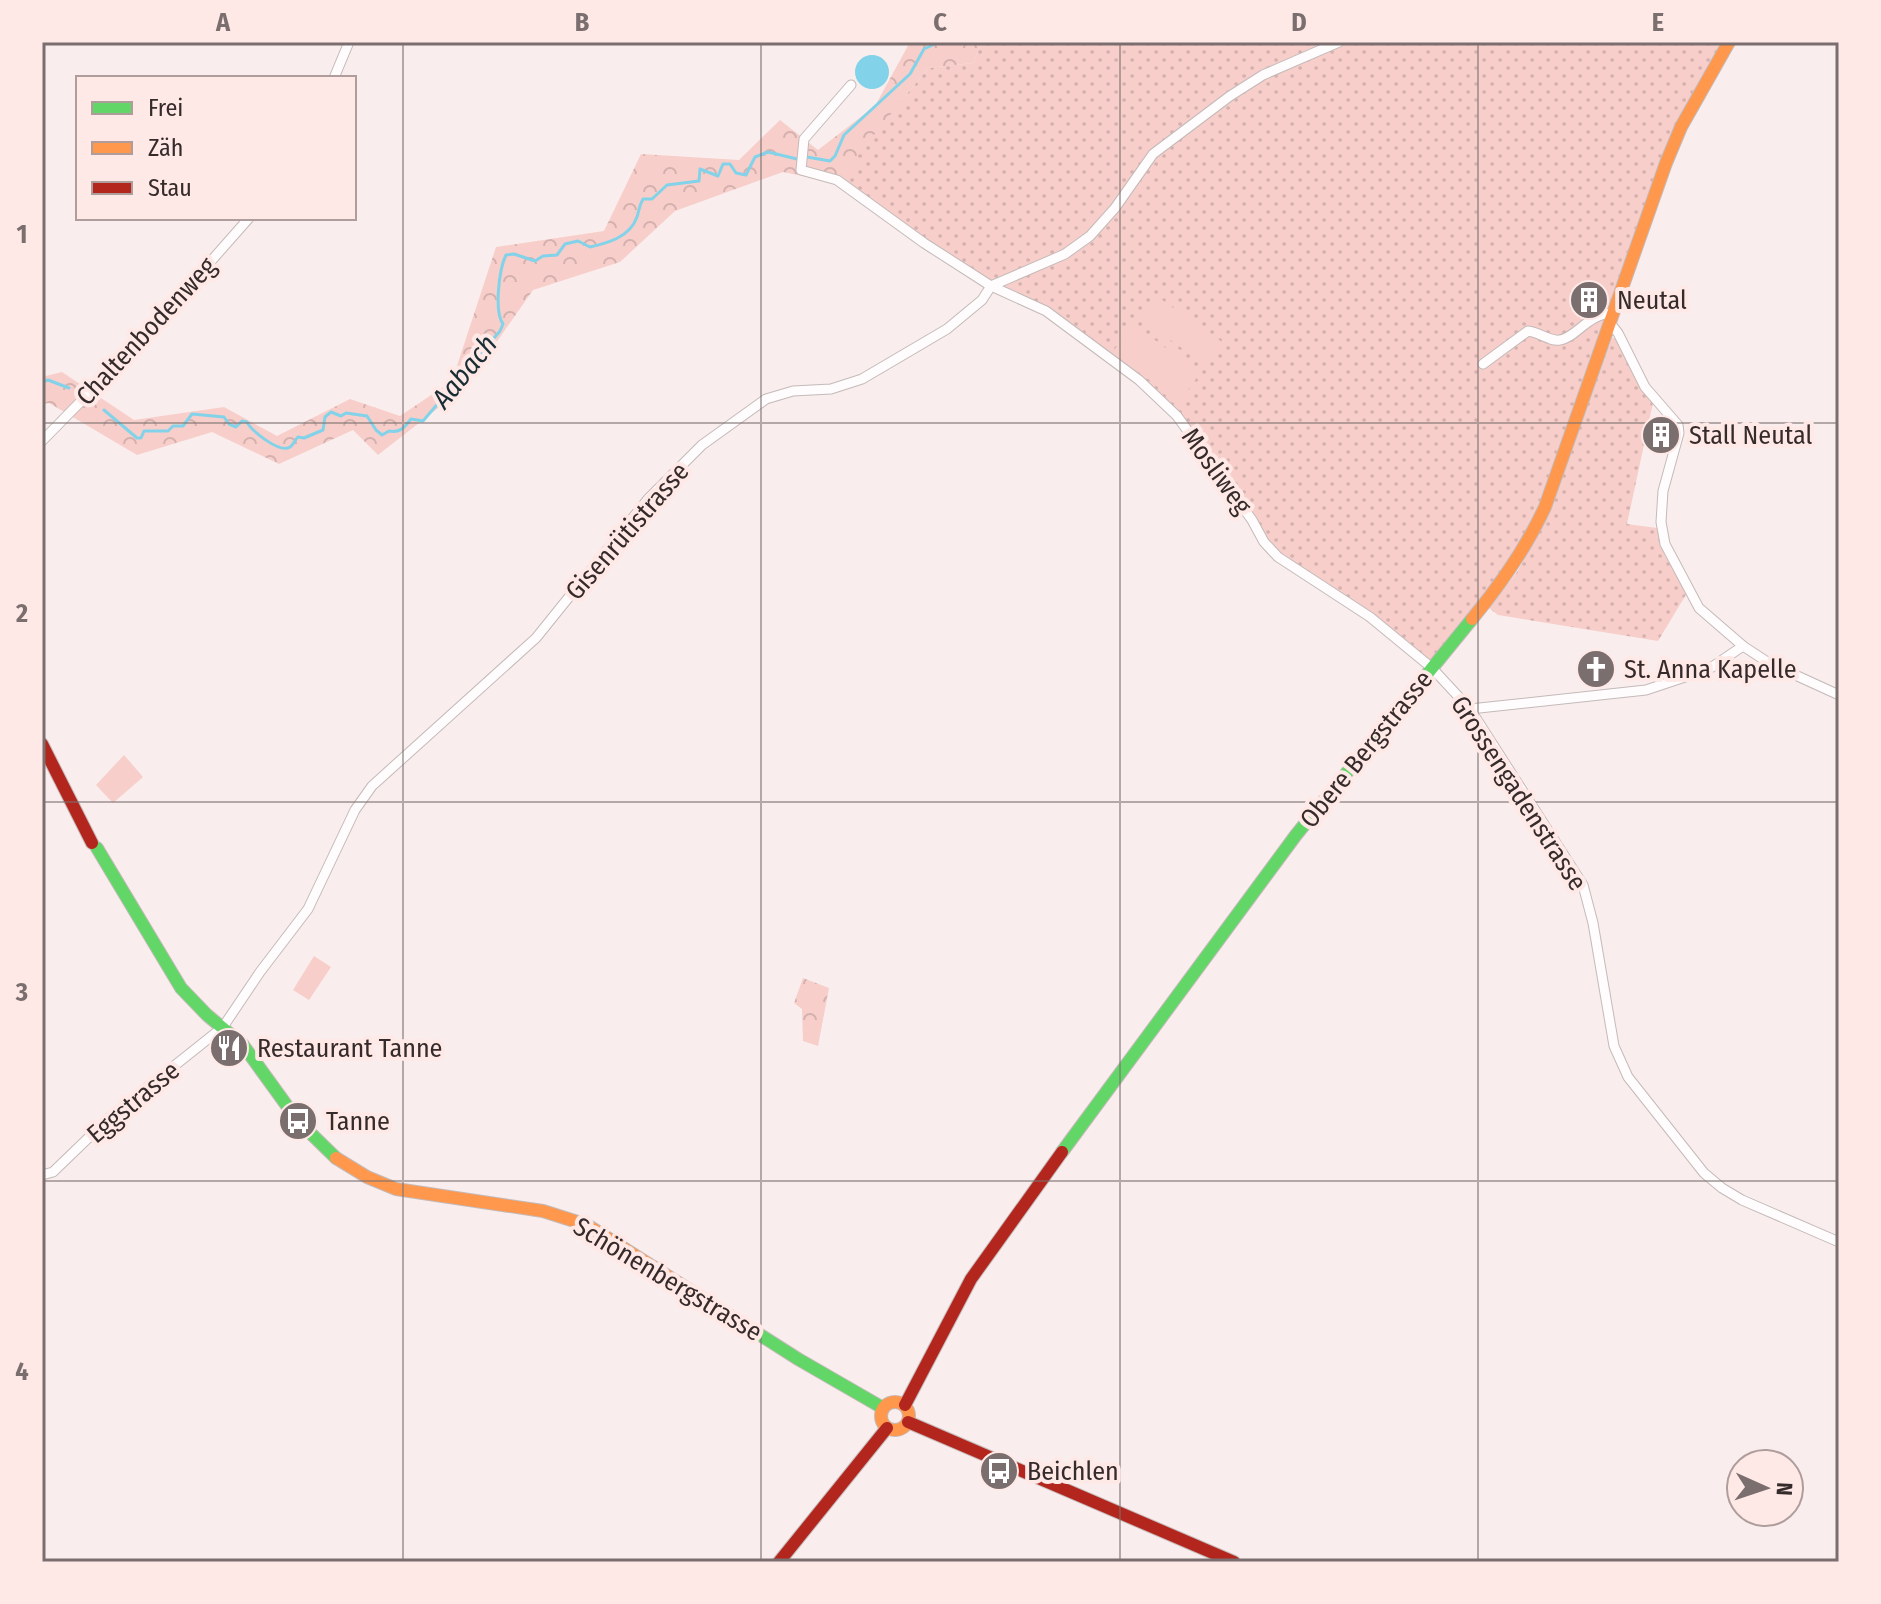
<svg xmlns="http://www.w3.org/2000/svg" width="1881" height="1604" font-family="'Fira Sans Condensed',sans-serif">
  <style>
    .grass { fill: url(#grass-dots) }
    .forest { fill: url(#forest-crowns) }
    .pitch { fill: #f7ceca }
    .water { fill: #82d3e9 }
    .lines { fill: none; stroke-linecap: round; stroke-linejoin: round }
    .stream { stroke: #82d3e9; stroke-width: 3 }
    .street-casing { stroke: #c4bab9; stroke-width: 11 }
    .fast-casing { stroke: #c4bab9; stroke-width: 14 }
    .slow-casing { stroke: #c4bab9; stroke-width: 14 }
    .jam-casing { stroke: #c4bab9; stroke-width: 14 }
    .street { stroke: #fefcfc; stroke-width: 9 }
    .fast { stroke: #63d668; stroke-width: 12 }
    .slow { stroke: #ff974d; stroke-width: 12 }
    .jam { stroke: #b3261e; stroke-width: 12 }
    .grid { fill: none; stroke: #7a6f6e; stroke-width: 2; stroke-opacity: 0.55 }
    .labels { text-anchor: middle; stroke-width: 8; stroke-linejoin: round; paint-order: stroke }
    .poi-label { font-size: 26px; fill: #352b2a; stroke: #ffe9e7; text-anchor: start }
    .street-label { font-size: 26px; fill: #352b2a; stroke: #ffe9e7 }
    .water-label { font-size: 28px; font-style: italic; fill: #192e34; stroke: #ffe9e7 }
    .neatline { fill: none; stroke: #7a6f6e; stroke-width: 3 }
    .grid-label { font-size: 26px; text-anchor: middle; font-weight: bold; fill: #7a6f6e }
  </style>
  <defs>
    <pattern id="grass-dots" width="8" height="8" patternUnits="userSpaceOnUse" patternTransform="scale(2)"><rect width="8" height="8" fill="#f7ceca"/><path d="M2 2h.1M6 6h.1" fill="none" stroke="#d4b1ae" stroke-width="1.8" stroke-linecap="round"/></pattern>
    <pattern id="forest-crowns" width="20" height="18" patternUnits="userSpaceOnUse" patternTransform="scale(2)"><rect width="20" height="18" fill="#f7ceca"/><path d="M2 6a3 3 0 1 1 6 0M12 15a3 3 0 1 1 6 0" fill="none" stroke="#d4b1ae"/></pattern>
  </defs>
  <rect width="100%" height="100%" fill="#f9eeed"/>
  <g class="grass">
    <path d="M982,42H1727L1654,197L1528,533L1432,668L1278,557L1177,417L1139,380L1046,311L991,286L837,180L928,68L973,63Z"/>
    <path d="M1612,338H1617L1620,343L1653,403L1627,524L1657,528L1665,556L1687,593L1658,641L1498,615L1489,608L1517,572L1546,518Z"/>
  </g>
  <g class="forest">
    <path d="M910,42H982L973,63L928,68L857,156L846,185L783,172L675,211L620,262L533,290L465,387L378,455L353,430L279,464L212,432L137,455L49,403L42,404V377L62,372L134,420L224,407L277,436L350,399L400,416L452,381L496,247L604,231L641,154L739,160L780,120L818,150L875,106Z"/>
    <path d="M803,978L829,988L818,1046L803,1041L802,1009L794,1003Z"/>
  </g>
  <g class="pitch">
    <path d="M1155,295L1222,342L1206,365L1139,318Z"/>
    <path d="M1133,324L1200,373L1180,402L1112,353Z"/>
    <path d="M124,755L143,777L113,803L96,785Z"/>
    <path d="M314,956L331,967L309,1000L293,990Z"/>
  </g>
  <circle class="water" cx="872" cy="72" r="17"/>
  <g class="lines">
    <g class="stream">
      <path d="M42,382L48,380L69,388"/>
      <path d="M104,410L137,438H141L144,431H168L173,426H183L192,414L224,417L229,424L236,427L242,421L247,422C250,430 280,454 290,447C294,444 295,440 298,437L304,438L323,430L325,417L331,412L341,416L346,413L367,416L376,430L382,435L389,431C400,433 404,428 411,419L423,421L500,331L503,324C494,312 499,269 506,255L514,254L535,261L543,256L557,255L565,244L578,241L590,247C608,243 630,237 637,217C639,211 639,206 643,199H652L667,185L699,181L700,169L718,176L723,164H730L736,173L746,175L755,157L768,152L797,159L807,157L830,161L835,156L844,135L910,74L924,49L939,42"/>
    </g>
    <g class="street-casing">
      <g id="street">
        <path d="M334,78L349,42"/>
        <path d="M851,85L804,139L801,170L837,180L924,243L991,286L1046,311L1139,380L1177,416L1252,520L1264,542L1278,557L1370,617L1432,668L1470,709L1583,885L1593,923L1614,1046L1628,1077L1704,1173L1722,1188L1742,1200L1839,1242"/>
        <path d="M1610,323L1618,333L1645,387L1678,425L1679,433L1663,491L1661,522L1665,544L1699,608L1743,646L1769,663L1839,695"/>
        <path d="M1483,364L1528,331C1539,332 1550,342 1560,340C1577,337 1587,314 1613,313"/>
        <path d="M42,441L145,336L249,218"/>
        <path d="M1470,709L1646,690L1709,669L1743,646"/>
        <path d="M42,1175L53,1172L110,1117L223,1027L260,972L308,909L355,810L372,786L536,638L648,499L702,445L766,399L793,391L831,389L862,379L947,329L982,300L991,286L1065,254L1090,236L1115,208L1153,154L1230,96L1263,75L1339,42"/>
      </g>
    </g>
    <g class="fast-casing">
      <g id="fast">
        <path d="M97,848L181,988L207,1015L243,1045L298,1121L336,1158"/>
        <path d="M1062,1152L1296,835L1472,619"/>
        <path d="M707,1301L798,1359L883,1408"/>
      </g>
    </g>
    <g class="slow-casing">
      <g id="slow">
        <path d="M1472,619C1501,584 1526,548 1545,507L1666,163L1681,127L1729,42"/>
        <path d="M336,1158L367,1177L396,1189L543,1211L587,1225L707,1301"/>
        <circle cx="895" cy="1416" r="14"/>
      </g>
    </g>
    <g class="jam-casing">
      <g id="jam">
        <path d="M42,744L92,843"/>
        <path d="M905,1405L971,1279L1062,1152"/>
        <path d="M908,1422L1234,1562"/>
        <path d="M779,1562L887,1428"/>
      </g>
    </g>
    <use href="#street" class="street"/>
    <use href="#fast" class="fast"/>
    <use href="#slow" class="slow"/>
    <use href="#jam" class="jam"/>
  </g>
  <path class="grid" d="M403,42V1562M761,42V1562M1120,42V1562M1478,42V1562M42,423H1839M42,802H1839M42,1181H1839"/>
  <defs>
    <g id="building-disc" transform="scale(2)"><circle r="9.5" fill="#7a6f6e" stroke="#ffe9e7"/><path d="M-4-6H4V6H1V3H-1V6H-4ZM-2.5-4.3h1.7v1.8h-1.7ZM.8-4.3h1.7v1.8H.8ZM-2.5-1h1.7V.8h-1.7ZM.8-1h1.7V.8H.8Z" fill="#fff"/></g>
    <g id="church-disc" transform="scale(2)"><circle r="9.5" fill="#7a6f6e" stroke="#ffe9e7"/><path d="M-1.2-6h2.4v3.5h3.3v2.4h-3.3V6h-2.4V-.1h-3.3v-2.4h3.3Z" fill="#fff"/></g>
    <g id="restaurant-disc" transform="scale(2)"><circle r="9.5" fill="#7a6f6e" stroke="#ffe9e7"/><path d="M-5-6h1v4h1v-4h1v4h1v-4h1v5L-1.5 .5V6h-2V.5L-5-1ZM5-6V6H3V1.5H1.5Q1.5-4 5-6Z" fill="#fff"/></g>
    <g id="bus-disc" transform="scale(2)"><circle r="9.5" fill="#7a6f6e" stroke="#ffe9e7"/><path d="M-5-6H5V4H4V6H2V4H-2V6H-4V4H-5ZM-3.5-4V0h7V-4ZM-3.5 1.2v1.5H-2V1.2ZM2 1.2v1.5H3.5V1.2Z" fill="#fff"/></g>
  </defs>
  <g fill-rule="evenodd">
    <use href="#building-disc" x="1589" y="300"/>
    <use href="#building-disc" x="1661" y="435"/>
    <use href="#church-disc" x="1596" y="669"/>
    <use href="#restaurant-disc" x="229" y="1048"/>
    <use href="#bus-disc" x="298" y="1121"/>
    <use href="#bus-disc" x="999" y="1471"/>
  </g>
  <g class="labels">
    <g class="poi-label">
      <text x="1617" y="309">Neutal</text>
      <text x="1689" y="444">Stall Neutal</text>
      <text x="1624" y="678">St. Anna Kapelle</text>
      <text x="257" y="1057">Restaurant Tanne</text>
      <text x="326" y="1130">Tanne</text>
      <text x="1027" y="1480">Beichlen</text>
    </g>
    <g class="street-label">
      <text transform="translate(146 331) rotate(-47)" y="9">Chaltenbodenweg</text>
      <text transform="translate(1217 471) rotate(54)" y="9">Mosliweg</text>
      <text transform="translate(627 531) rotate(-49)" y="9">Gisenrütistrasse</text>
      <text transform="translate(1366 749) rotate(-51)" y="9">Obere Bergstrasse</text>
      <text transform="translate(1519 793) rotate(57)" y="9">Grossengadenstrasse</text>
      <text transform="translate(133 1102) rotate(-40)" y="9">Eggstrasse</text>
      <text transform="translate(668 1279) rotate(31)" y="9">Schönenbergstrasse</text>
    </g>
    <g class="water-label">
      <text transform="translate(464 371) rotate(-51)" y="10">Aabach</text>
    </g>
  </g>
  <rect width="1881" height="1604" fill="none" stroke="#ffe9e7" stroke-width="88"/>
  <rect x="76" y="76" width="280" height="144" fill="#ffe9e7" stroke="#ae9d9b" stroke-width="2"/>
  <rect x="92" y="102" width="40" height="12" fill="#63d668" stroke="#ae9d9b" stroke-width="2"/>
  <text x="148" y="116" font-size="24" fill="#352b2a">Frei</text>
  <rect x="92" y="142" width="40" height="12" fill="#ff974d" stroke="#ae9d9b" stroke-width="2"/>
  <text x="148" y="156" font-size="24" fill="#352b2a">Zäh</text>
  <rect x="92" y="182" width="40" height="12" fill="#b3261e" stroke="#ae9d9b" stroke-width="2"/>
  <text x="148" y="196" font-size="24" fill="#352b2a">Stau</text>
  <g transform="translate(1765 1488) rotate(93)"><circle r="38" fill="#ffe9e7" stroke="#ae9d9b" stroke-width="2"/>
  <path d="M0-6L14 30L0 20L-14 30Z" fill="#7a6f6e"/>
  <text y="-12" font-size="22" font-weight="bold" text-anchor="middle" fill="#352b2a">N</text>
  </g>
  <rect x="44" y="44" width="1793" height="1516" class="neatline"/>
  <g class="grid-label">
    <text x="223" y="31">A</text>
    <text x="582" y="31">B</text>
    <text x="940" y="31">C</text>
    <text x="1299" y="31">D</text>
    <text x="1658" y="31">E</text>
    <text x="22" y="243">1</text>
    <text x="22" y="622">2</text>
    <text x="22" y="1001">3</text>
    <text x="22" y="1380">4</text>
  </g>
</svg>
